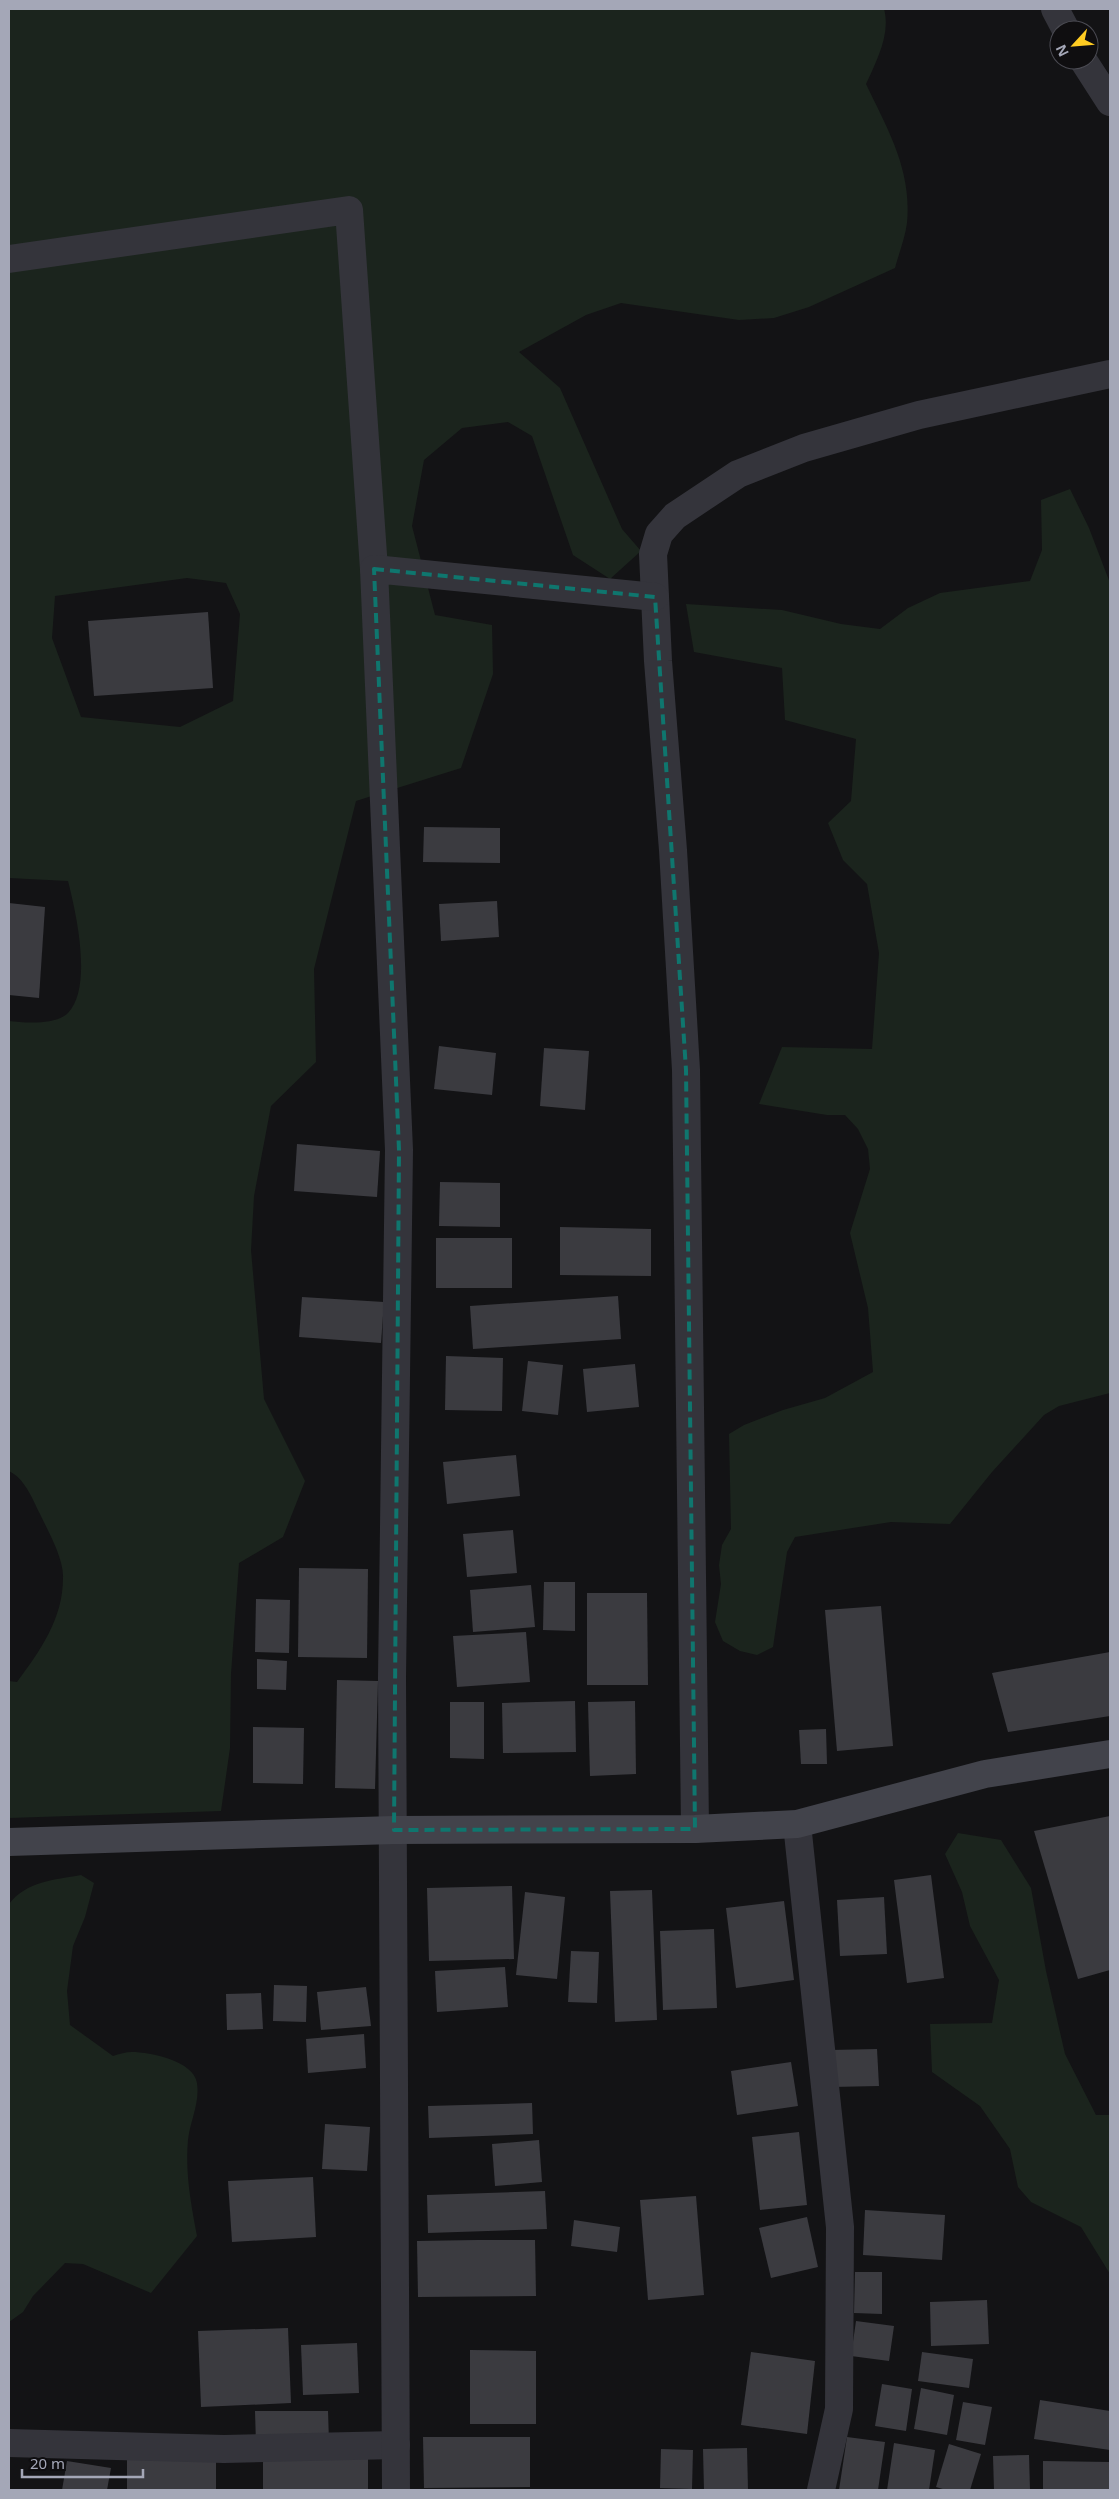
<svg xmlns="http://www.w3.org/2000/svg" width="1119" height="2499" font-family="'Noto Sans',sans-serif">
  <style>
    .green { fill: #1b241d; fill-rule: evenodd }
    .building { fill: #3b3b40 }
    .lines { fill: none; stroke-linecap: round; stroke-linejoin: round }
    .minor { stroke: #34343b; stroke-width: 28 }
    .secondary { stroke: #42434b; stroke-width: 28 }
    .marked { fill: none; stroke: #0f766e; stroke-width: 4; stroke-dasharray: 10 6; stroke-linejoin: round }
  </style>
  <rect width="100%" height="100%" fill="#131315"/>
  <g class="green">
    <path d="M9,9H884C891,34 876,62 866,84C888,130 912,170 907,223C905,238 899,253 895,268L809,307L774,318L739,320L621,303L586,315L519,352L560,388L622,529L641,551L610,579L573,555L532,436L508,422L462,428L424,460L412,526L435,615L492,625L493,674L461,768L356,801L314,969L316,1062L271,1106L254,1196L251,1250L264,1399L305,1481L283,1537L239,1563L231,1674L230,1748L221,1811L9,1818V1681L17,1682C40,1651 63,1619 63,1578C64,1559 48,1531 40,1514C32,1498 25,1479 9,1471V1021C25,1023 56,1025 68,1013C93,987 76,912 68,881L9,878ZM187,578L226,583L240,614L233,701L180,727L81,717L52,638L55,596Z"/>
    <path d="M1070,489L1089,528L1110,583V1393L1059,1406L1044,1415L992,1472L950,1524L891,1522L795,1537L787,1552L773,1647L757,1655L740,1651L723,1641L715,1622L721,1584L719,1565L722,1545L731,1529L729,1434L744,1425L783,1410L825,1398L873,1372L868,1308L850,1233L870,1169L868,1149L858,1129L845,1115H827L759,1104L782,1047L872,1049L879,953L867,884L843,860L828,823L851,801L856,739L785,720L782,668L694,652L686,604L782,610L841,624L880,629L908,608L940,593L1030,581L1042,550L1041,500Z"/>
    <path d="M958,1833L1001,1840L1031,1888L1046,1971L1065,2054L1096,2115H1110V2274L1081,2227L1031,2202L1018,2187L1010,2149L980,2106L932,2072L930,2024L992,2023L999,1980L970,1926L962,1892L945,1854Z"/>
    <path d="M81,1875L94,1883L85,1917L73,1946L67,1991L70,2025L113,2056C119,2054 126,2052 132,2052C150,2052 194,2061 197,2083C200,2103 190,2121 188,2140C185,2173 191,2204 197,2236L151,2293L83,2264L65,2263L33,2296L23,2312L9,2322V1904C27,1881 54,1880 81,1875Z"/>
  </g>
  <g class="building">
    <path d="M208,612L213,688L94,696L88,621Z"/>
    <path d="M424,827L500,828V863L423,862Z"/>
    <path d="M497,901L499,937L441,941L439,904Z"/>
    <path d="M9,903L45,907L39,998L9,995Z"/>
    <path d="M439,1046L496,1053L492,1095L434,1089Z"/>
    <path d="M544,1048L589,1051L585,1110L540,1106Z"/>
    <path d="M297,1144L380,1151L377,1197L294,1191Z"/>
    <path d="M440,1182L500,1183V1227L439,1226Z"/>
    <path d="M560,1227L651,1229V1276L560,1275Z"/>
    <rect x="436" y="1238" width="76" height="50"/>
    <path d="M618,1296L621,1339L473,1349L470,1306Z"/>
    <path d="M302,1297L384,1302L381,1343L299,1337Z"/>
    <path d="M446,1356L503,1358L502,1411L445,1410Z"/>
    <path d="M528,1361L563,1365L558,1415L522,1411Z"/>
    <path d="M635,1364L639,1407L587,1412L583,1369Z"/>
    <path d="M516,1455L520,1496L447,1504L443,1462Z"/>
    <path d="M513,1530L517,1573L467,1577L463,1534Z"/>
    <path d="M299,1568L368,1569L367,1658L298,1657Z"/>
    <path d="M544,1582H575V1631L543,1630Z"/>
    <path d="M531,1585L535,1627L473,1632L470,1590Z"/>
    <path d="M587,1593H647L648,1685H587Z"/>
    <path d="M256,1599L290,1600L289,1653L255,1652Z"/>
    <path d="M881,1606L893,1746L837,1751L825,1610Z"/>
    <path d="M526,1632L530,1682L457,1687L453,1636Z"/>
    <path d="M1110,1652V1716L1008,1732L992,1673Z"/>
    <path d="M257,1659L287,1661L286,1690L257,1689Z"/>
    <path d="M337,1680L378,1681L375,1789L335,1788Z"/>
    <path d="M575,1701L576,1752L503,1753L502,1703Z"/>
    <path d="M635,1701L636,1774L590,1776L588,1702Z"/>
    <path d="M450,1702H484V1759L450,1758Z"/>
    <path d="M253,1727L304,1728L303,1784L253,1783Z"/>
    <path d="M826,1729L827,1764H801L799,1730Z"/>
    <path d="M1110,1816V1970L1078,1979L1034,1831Z"/>
    <path d="M931,1875L944,1978L907,1983L894,1880Z"/>
    <path d="M512,1886L514,1959L429,1961L427,1888Z"/>
    <path d="M652,1890L657,2020L615,2022L610,1891Z"/>
    <path d="M525,1892L565,1897L557,1979L516,1975Z"/>
    <path d="M884,1897L887,1954L840,1956L837,1900Z"/>
    <path d="M784,1901L794,1980L736,1988L726,1908Z"/>
    <path d="M714,1929L717,2008L663,2010L660,1931Z"/>
    <path d="M571,1951L599,1952L597,2003L568,2002Z"/>
    <path d="M505,1967L508,2007L437,2012L435,1971Z"/>
    <path d="M274,1985L307,1986L306,2022L273,2021Z"/>
    <path d="M366,1987L371,2026L321,2030L317,1992Z"/>
    <path d="M261,1993L263,2029L227,2030L226,1994Z"/>
    <path d="M364,2034L366,2068L308,2073L306,2039Z"/>
    <path d="M877,2049L879,2086L832,2087L831,2050Z"/>
    <path d="M791,2062L798,2106L737,2115L731,2071Z"/>
    <path d="M532,2103L533,2134L429,2138L428,2106Z"/>
    <path d="M325,2124L370,2127L367,2171L322,2169Z"/>
    <path d="M799,2132L807,2205L760,2210L752,2137Z"/>
    <path d="M539,2140L542,2182L495,2186L492,2144Z"/>
    <path d="M313,2177L316,2237L232,2242L228,2181Z"/>
    <path d="M545,2191L547,2229L428,2233L427,2195Z"/>
    <path d="M696,2196L704,2295L648,2300L640,2200Z"/>
    <path d="M865,2210L945,2215L942,2260L863,2255Z"/>
    <path d="M807,2217L818,2267L771,2278L759,2228Z"/>
    <path d="M574,2220L620,2227L617,2252L571,2246Z"/>
    <path d="M477,2240H535L536,2296L418,2297L417,2241Z"/>
    <path d="M855,2272H882V2314L854,2313Z"/>
    <path d="M987,2300L989,2344L931,2346L930,2302Z"/>
    <path d="M856,2321L894,2326L889,2361L851,2356Z"/>
    <path d="M288,2328L291,2403L201,2407L198,2331Z"/>
    <path d="M357,2343L359,2393L303,2395L301,2345Z"/>
    <path d="M470,2350L536,2351V2424H470Z"/>
    <path d="M751,2352L815,2361L807,2434L741,2425Z"/>
    <path d="M922,2352L973,2359L969,2388L918,2381Z"/>
    <path d="M882,2384L912,2389L906,2431L875,2426Z"/>
    <path d="M921,2388L954,2395L947,2435L914,2429Z"/>
    <path d="M1040,2400L1110,2411V2450L1034,2439Z"/>
    <path d="M963,2402L992,2407L985,2445L956,2440Z"/>
    <path d="M255,2411H328L329,2443L256,2444Z"/>
    <path d="M423,2437H530V2487L424,2488Z"/>
    <path d="M847,2437L885,2442L878,2490H839Z"/>
    <path d="M894,2443L935,2450L929,2490H887Z"/>
    <path d="M949,2444L981,2454L970,2490H946L936,2487Z"/>
    <path d="M747,2448L748,2490H704L703,2449Z"/>
    <path d="M661,2449L693,2450L692,2489L660,2488Z"/>
    <rect x="263" y="2454" width="105" height="36"/>
    <path d="M1029,2455L1030,2490H994L993,2456Z"/>
    <rect x="127" y="2459" width="89" height="31"/>
    <path d="M67,2461L111,2468L107,2490H62Z"/>
    <path d="M1043,2461L1110,2462V2490H1043Z"/>
  </g>
  <g class="lines">
    <g class="minor">
      <path d="M1055,9L1066,30"/>
      <path d="M1083,60L1110,102"/>
      <path d="M9,259L349,210L374,569"/>
      <path d="M797,1824L840,2227L839,2409L821,2490"/>
      <path d="M695,1829L686,1070L673,850L658,661L653,554L659,534L675,516L738,474L804,448L919,415L1110,374"/>
      <path d="M9,2443L224,2449L396,2445"/>
      <path d="M396,2490L392,1678L399,1150L374,569L655,597"/>
    </g>
    <path class="secondary" d="M9,1842L394,1830L695,1829L797,1824L985,1774L1110,1754"/>
  </g>
  <path class="marked" d="M374,569L655,597L686,1070L695,1829L394,1830L399,1150Z"/>
  <rect width="1119" height="2499" fill="none" stroke="#a4a7b7" stroke-width="20"/>
  <g transform="translate(1074 45) rotate(244)"><circle r="24" fill="#0f0e10" stroke="#4b4b53"/>
  <path d="M0-4L9 19L0 12L-9 19Z" fill="#ffcc22"/>
  <text y="-8" font-size="14" font-weight="bold" text-anchor="middle" fill="#a4a7b7">N</text>
  </g>
  <path d="M22 2469v8h121v-8" fill="none" stroke="#a4a7b7" stroke-width="2.5"/>
  <text x="30" y="2469" font-size="15" fill="#a4a7b7" stroke="#0f0e10" stroke-width="4" paint-order="stroke">20 m</text>
</svg>
